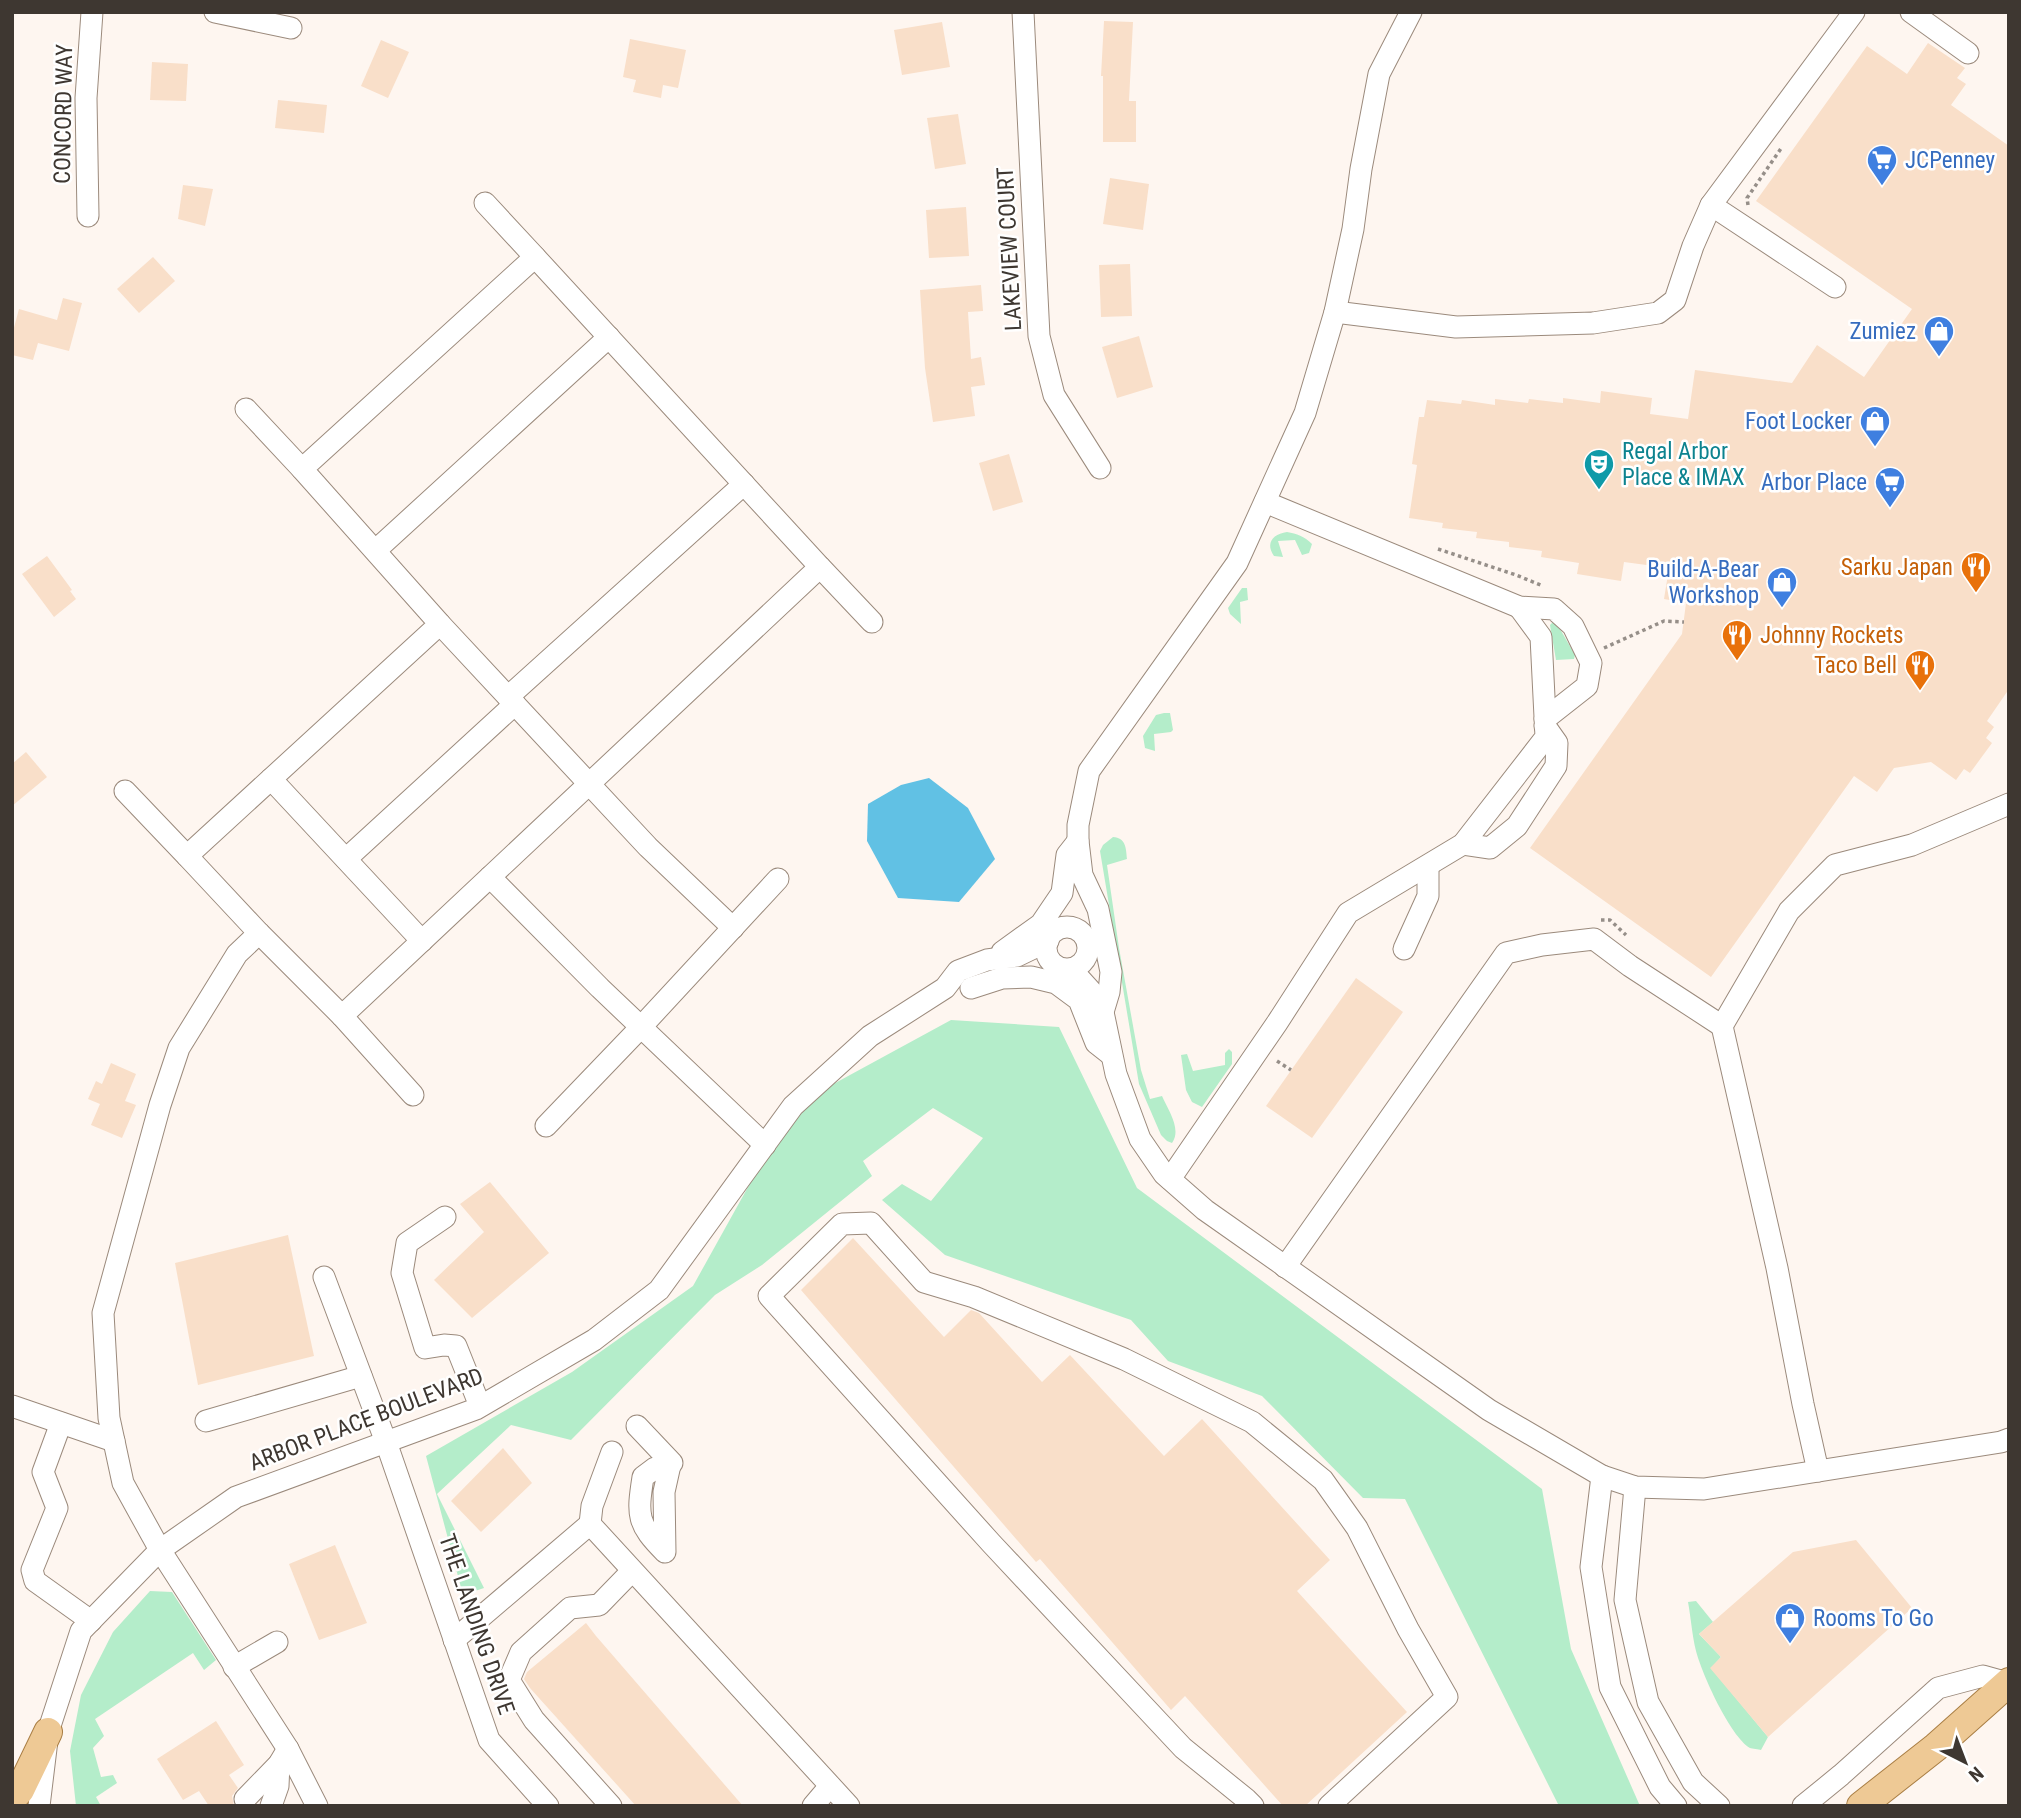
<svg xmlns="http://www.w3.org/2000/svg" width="2021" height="1818" font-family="'Roboto Condensed',sans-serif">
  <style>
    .green { fill: #b4edca }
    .water { fill: #61c1e4 }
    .building { fill: #f9dfc9 }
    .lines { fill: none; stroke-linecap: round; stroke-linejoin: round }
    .minor-casing { stroke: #9b8a7c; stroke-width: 23 }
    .major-casing { stroke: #a97e44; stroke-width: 30 }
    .path { stroke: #968f89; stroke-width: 3.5; stroke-dasharray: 3.5 3.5; stroke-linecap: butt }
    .minor { stroke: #fff; stroke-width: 21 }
    .major { stroke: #eec995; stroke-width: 28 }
    .labels { text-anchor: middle; stroke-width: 5; stroke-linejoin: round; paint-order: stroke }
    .street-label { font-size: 23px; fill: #3e3731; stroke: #fff }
    .shop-label { font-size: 23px; fill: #366cbe; stroke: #fff; text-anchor: end }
    .culture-label { font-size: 23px; fill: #0d838f; stroke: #fff; text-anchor: start }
    .food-label { font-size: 23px; fill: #c56008; stroke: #fff; text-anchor: end }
  </style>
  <rect width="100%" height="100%" fill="#fef6f0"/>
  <g class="green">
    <path d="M1287,532C1297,534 1304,536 1312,544L1309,553L1302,555L1295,540L1278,541L1283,557L1274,556C1265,543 1273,534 1287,532Z"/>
    <path d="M1242,588H1247L1248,600L1240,602L1241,624L1230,614L1228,608Z"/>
    <path d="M1553,622H1556L1575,655L1574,659L1556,660L1550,625Z"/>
    <path d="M1164,713H1170L1173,730L1171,732L1154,734L1155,751L1145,748L1143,736L1156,715Z"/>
    <path d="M1113,837C1126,838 1126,848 1127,859L1107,865L1119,948L1141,1070L1150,1099L1162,1096C1168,1110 1182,1129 1172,1143L1167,1141L1161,1135L1139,1084L1100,851L1103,845Z"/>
    <path d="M951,1020L1059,1027L1137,1188L1542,1489L1571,1649L1640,1806H1559L1405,1499L1363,1498L1262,1396L1168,1361L1131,1320L945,1255L882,1200L902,1184L931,1201L983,1138L933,1108L863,1161L872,1176L762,1265L715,1295L571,1440L511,1425L437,1494L484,1588L463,1595L426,1456L572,1372L693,1286L793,1106Z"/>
    <path d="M1229,1049L1232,1052V1064L1202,1107L1192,1102L1186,1090L1181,1055L1187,1054L1193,1071L1225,1065V1053Z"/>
    <path d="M150,1591L172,1592L216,1660L204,1670L193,1653L95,1719L104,1736L93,1748L101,1777L113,1775L117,1783L96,1797L101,1806H76L70,1751L81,1695L113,1632Z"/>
    <path d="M1696,1601L1713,1622L1699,1634L1721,1657L1711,1668L1768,1737L1761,1750C1759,1749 1752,1749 1750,1748C1730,1736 1702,1674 1696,1651C1692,1635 1691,1618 1688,1602Z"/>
  </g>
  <path class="water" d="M929,778L968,808L995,859L959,902L898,898L867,841L868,804L901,785Z"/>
  <g class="building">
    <path d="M1104,21L1133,22L1129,101H1136V142H1103V76H1101Z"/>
    <path d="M942,22L950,67L902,75L894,30Z"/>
    <path d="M630,39L686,50L678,88L663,85L661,98L633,92L636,80L623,77Z"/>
    <path d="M381,40L409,52L388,98L361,86Z"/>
    <path d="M1928,43L1965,68L1957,78L1966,84L1951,105L2009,146V689L1987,721L1994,727L1986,738L1992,743L1970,773L1964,769L1956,780L1931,762L1894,768L1877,792L1854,776L1711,977L1530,848L1682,634L1686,603L1664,599L1669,568L1624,562L1621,581L1577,574L1579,563L1541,557L1542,551L1509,547V542L1476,538L1477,532L1442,528L1443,523L1409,518L1417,465L1412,464L1419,417H1424L1427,400L1461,404L1462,400L1495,405V399L1528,403L1529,399L1563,403V398L1600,403L1601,391L1652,398L1650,414L1688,419L1695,370L1792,383L1817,345L1864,377L1912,309L1756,201L1867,46L1907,74Z"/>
    <path d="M152,62L188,64L186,101L150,100Z"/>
    <path d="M278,100L327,105L324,133L275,128Z"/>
    <path d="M958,114L966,164L935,169L927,118Z"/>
    <path d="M1110,178L1149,184L1143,230L1103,224Z"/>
    <path d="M183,185L213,189L205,226L178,219Z"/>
    <path d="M966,207L969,256L929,258L926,210Z"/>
    <path d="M153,257L175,281L139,313L117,289Z"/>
    <path d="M1130,264L1132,316L1101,317L1099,265Z"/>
    <path d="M981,285L983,311L968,312L971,359L981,357L985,385L971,387L975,416L933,422L925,368L920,290Z"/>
    <path d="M63,298L82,303L69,351L38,343L33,360L12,355V335L19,309L57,320Z"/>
    <path d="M1139,336L1153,387L1117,398L1102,347Z"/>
    <path d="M1009,454L1023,502L993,511L979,463Z"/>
    <path d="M47,556L72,590L70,591L76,599L54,617L22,574Z"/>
    <path d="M26,752L47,777L12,806V764Z"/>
    <path d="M1356,978L1403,1012L1312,1138L1266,1106Z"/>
    <path d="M111,1063L136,1074L125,1101L136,1105L122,1138L91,1125L100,1104L88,1099L96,1081L102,1084Z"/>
    <path d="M490,1182L549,1253L472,1318L434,1280L484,1232L460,1204Z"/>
    <path d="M288,1235L314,1356L198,1385L175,1263Z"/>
    <path d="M853,1238L944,1337L971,1310L979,1313L1042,1382L1070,1355L1164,1456L1202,1419L1330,1560L1297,1591L1407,1712L1305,1806H1283L1185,1696L1171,1710L1040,1559L1036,1562L801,1290Z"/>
    <path d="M503,1448L532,1483L481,1532L451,1501Z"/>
    <path d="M1856,1540L1912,1608L1768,1737L1710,1668L1721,1657L1699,1634L1793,1552Z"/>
    <path d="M335,1545L367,1623L319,1640L289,1564Z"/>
    <path d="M586,1623L596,1636L743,1806H636L530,1688L524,1679L527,1672Z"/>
    <path d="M216,1721L244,1765L229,1775L238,1788L232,1796L234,1806H209L199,1791L183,1800L157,1759Z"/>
  </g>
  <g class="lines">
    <g class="minor-casing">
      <g id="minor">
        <path d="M215,12L291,28"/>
        <path d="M1023,12L1039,336L1054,395L1100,468"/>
        <path d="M1911,12L1968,53"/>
        <path d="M485,203L535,257"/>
        <path d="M1711,205L1835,287"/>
        <path d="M88,216L86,98L92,12"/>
        <path d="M535,257L820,567L342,1016L259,933L187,856L440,624L302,469Z"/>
        <path d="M1335,312L1456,327L1593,323L1658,313L1675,300L1693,246L1711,205L1854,12"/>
        <path d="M246,409L302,469"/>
        <path d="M1265,502L1519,607L1554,609L1573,626L1591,663L1587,686L1545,719"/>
        <path d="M376,550L609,337"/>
        <path d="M820,567L872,622"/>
        <path d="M440,624L648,847L733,928"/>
        <path d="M508,697L744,484"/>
        <path d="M271,779L422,941"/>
        <path d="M125,791L187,856"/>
        <path d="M1463,844L1490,848L1517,826L1556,766L1557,743L1545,726"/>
        <path d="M346,859L515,704"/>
        <path d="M490,877L600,988L765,1145"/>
        <circle cx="1067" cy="948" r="21"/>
        <path d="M259,933L237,954L179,1048L160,1105L103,1313L109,1418L123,1483L160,1550L288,1749L317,1806"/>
        <path d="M1404,949L1428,896V866"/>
        <path d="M1002,952L1041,924L1062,893L1067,855L1078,841"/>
        <path d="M1071,969L1091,991L1103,1012L1116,1074L1140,1139L1164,1174L1205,1210L1489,1410L1602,1476L1635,1487L1704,1489L2001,1442L2009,1439"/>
        <path d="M971,988L1002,978L1031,977L1056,983L1079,1000L1096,1043L1110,1054"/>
        <path d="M1103,1012L1109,992L1111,972L1098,909L1082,875L1078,841V825L1089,771L1237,563L1305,413L1335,312L1353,229L1361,169L1379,74L1411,12"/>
        <path d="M342,1016L413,1095"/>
        <path d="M1722,1026L1777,1268L1803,1404L1818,1471"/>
        <path d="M546,1126L641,1027L778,879"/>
        <path d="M1170,1179L1277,1023L1348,913L1463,844L1546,737L1541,637L1519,607"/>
        <path d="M445,1217L407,1243L402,1273L425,1348L444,1345L456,1346L480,1406"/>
        <path d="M1285,1267L1506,953L1542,945L1594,939L1630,966L1722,1026L1789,911L1835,865L1912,845L2009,804"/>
        <path d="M324,1277L386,1442L489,1740L548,1806"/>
        <path d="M12,1406L114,1441"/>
        <path d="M206,1421L361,1376"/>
        <path d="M61,1423L43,1472L57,1508L32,1570L35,1581L91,1621"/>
        <path d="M637,1426L672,1463"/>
        <path d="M612,1452L592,1506L590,1524L849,1806"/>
        <path d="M670,1465L664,1492L665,1552C637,1524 637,1516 643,1477L655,1468Z"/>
        <path d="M1602,1476L1591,1567L1610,1687L1660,1787L1676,1806"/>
        <path d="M1635,1487L1625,1600L1648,1702L1693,1782L1719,1806"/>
        <path d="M454,1640L590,1524"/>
        <path d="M234,1667L277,1642"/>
        <path d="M245,1799L279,1764L288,1749"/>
        <path d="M39,1806L48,1732L81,1631L160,1550L236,1497L476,1409L594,1340L659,1290L793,1106L870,1036L945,988L958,971L987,960L1017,956L1048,941"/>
        <path d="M271,1806L278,1786L279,1764"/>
        <path d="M611,1806L534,1720L509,1680L521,1652L570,1608L599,1605L632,1571"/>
        <path d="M813,1806L830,1786"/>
        <path d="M1253,1806L1246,1799L1183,1748L991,1543L769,1296L842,1224L871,1223L924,1282L974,1297L1124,1359L1252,1422L1323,1480L1357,1528L1408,1629L1447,1697L1329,1806"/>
        <path d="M1803,1806L1841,1775L1938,1688L1983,1676L2008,1683"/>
      </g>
    </g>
    <g class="major-casing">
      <g id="major">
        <path d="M12,1799L20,1790L48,1732"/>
        <path d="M1861,1806L1936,1747L2009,1682"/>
      </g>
    </g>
    <g class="path">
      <path d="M1748,205L1747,198L1782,147"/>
      <path d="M1438,549L1516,575L1543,586"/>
      <path d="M1604,648L1664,621L1684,622"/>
      <path d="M1601,920H1610L1626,935"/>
      <path d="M1277,1061L1291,1070"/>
    </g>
    <use href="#minor" class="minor"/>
    <use href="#major" class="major"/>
  </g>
  <defs>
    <g id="supermarket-pin" transform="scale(1.575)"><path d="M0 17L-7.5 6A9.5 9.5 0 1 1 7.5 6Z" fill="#3f7fe0" stroke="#fff"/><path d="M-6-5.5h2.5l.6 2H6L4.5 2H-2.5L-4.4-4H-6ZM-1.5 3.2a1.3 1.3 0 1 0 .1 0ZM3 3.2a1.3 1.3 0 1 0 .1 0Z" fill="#fff"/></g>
    <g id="shop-pin" transform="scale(1.575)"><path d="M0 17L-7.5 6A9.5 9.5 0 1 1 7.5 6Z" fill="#3f7fe0" stroke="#fff"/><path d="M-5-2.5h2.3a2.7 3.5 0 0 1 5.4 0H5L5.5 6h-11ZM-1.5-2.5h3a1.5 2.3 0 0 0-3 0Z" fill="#fff"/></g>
    <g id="theatre-pin" transform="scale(1.575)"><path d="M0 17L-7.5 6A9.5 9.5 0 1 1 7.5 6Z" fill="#0f9aa8" stroke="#fff"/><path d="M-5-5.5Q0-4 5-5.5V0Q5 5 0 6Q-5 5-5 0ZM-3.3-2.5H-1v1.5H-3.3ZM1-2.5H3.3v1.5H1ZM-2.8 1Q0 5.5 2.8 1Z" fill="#fff"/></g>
    <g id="restaurant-pin" transform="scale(1.575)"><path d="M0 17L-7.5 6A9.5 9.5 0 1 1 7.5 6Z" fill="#e8710a" stroke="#fff"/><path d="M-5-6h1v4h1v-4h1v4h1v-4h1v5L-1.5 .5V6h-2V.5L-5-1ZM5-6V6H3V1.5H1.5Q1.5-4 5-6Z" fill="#fff"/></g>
  </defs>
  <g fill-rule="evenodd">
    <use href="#supermarket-pin" x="1882" y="160"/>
    <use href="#shop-pin" x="1939" y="331"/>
    <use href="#shop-pin" x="1875" y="421"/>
    <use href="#theatre-pin" x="1599" y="464"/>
    <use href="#supermarket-pin" x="1890" y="482"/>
    <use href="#restaurant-pin" x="1976" y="567"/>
    <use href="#shop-pin" x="1782" y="582"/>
    <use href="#restaurant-pin" x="1737" y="635"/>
    <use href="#restaurant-pin" x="1920" y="665"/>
    <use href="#shop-pin" x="1790" y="1618"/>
  </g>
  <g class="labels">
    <g class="street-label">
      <text transform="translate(63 114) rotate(-89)" y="8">CONCORD WAY</text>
      <text transform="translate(1009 249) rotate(-93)" y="8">LAKEVIEW COURT</text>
      <text transform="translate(366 1419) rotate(-21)" y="8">ARBOR PLACE BOULEVARD</text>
      <text transform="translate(477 1624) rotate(71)" y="8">THE LANDING DRIVE</text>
    </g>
    <g class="shop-label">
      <text x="1905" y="168" text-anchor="start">JCPenney</text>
      <text x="1916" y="339">Zumiez</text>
      <text x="1852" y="429">Foot Locker</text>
      <text x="1867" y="490">Arbor Place</text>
      <text x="1759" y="577">Build-A-Bear<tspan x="1759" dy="26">Workshop</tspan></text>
      <text x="1813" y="1626" text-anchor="start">Rooms To Go</text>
    </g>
    <g class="culture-label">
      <text x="1622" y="459">Regal Arbor<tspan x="1622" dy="26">Place &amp; IMAX</tspan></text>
    </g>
    <g class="food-label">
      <text x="1953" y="575">Sarku Japan</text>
      <text x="1760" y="643" text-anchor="start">Johnny Rockets</text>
      <text x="1897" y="673">Taco Bell</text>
    </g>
  </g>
  <rect width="2021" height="1818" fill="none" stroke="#3e3731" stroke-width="28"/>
  <g transform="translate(1965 1762) rotate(138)" stroke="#ffffff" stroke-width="5" paint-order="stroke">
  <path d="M0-5L12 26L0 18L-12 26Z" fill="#3e3731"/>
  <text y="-10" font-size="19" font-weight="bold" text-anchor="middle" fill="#3e3731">N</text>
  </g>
</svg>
